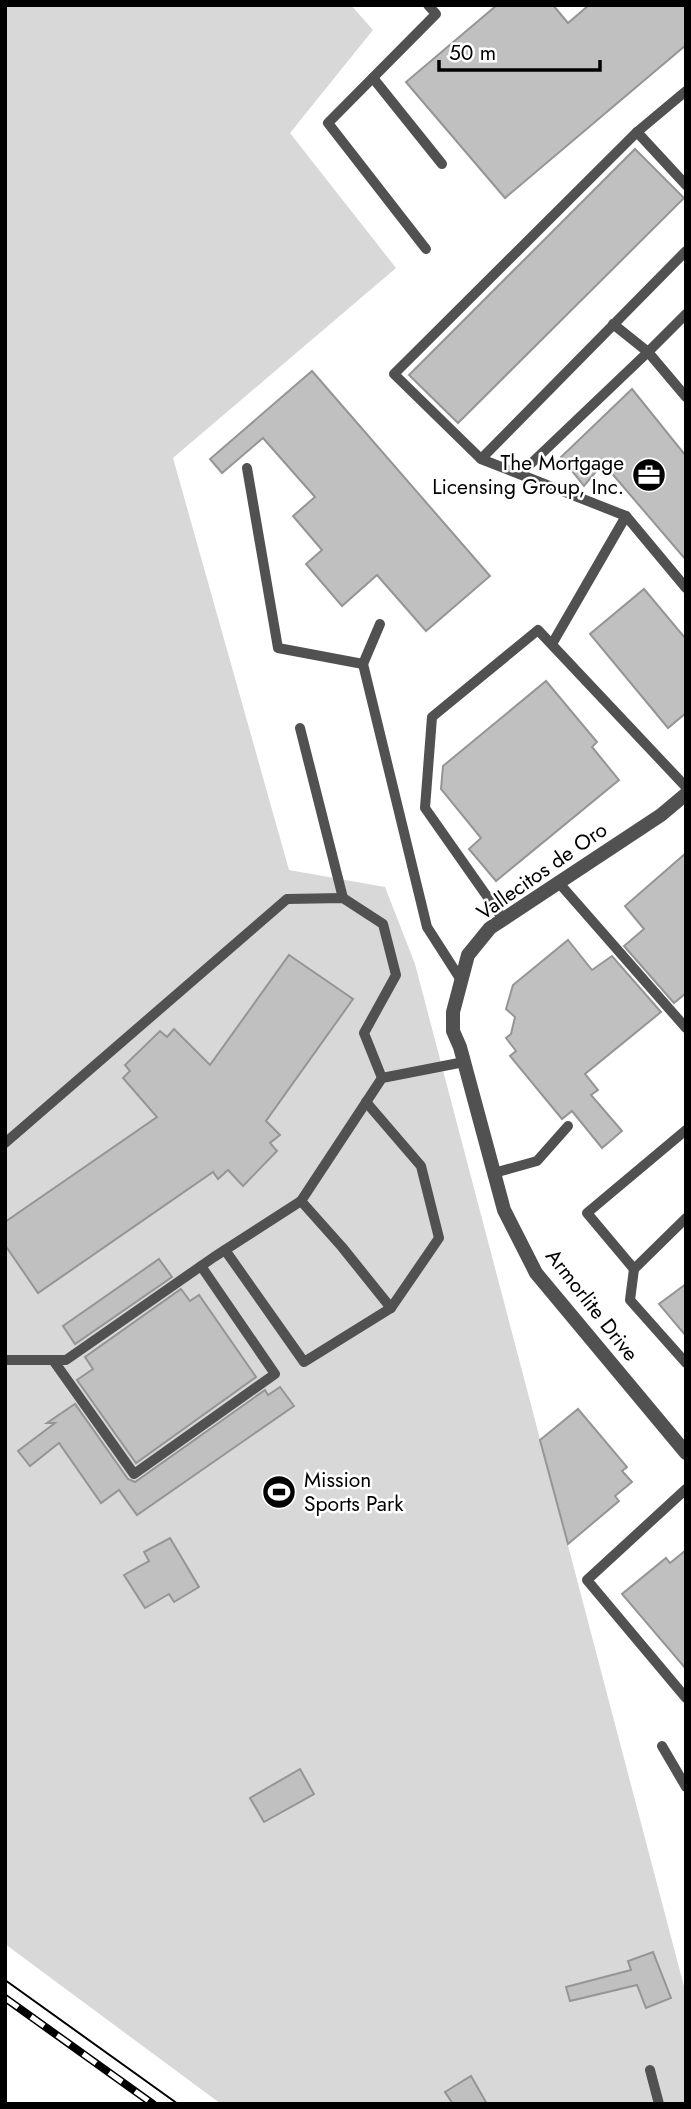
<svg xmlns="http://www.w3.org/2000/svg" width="691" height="2109" font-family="Jost,sans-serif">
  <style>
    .green { fill: #d8d8d8 }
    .building { fill: #c0c0c0; stroke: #959595; stroke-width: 2 }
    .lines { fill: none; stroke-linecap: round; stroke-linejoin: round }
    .lane { stroke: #515151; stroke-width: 10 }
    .street { stroke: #515151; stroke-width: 14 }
    .tram { stroke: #000; stroke-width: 2 }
    .rail-casing { stroke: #000; stroke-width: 8 }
    .rail { stroke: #fff; stroke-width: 5; stroke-dasharray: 16; stroke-linecap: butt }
    .labels { text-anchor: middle; stroke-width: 5; stroke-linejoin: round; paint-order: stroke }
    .poi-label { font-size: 21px; fill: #000; stroke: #fff; text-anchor: end }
    .street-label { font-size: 21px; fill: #000; stroke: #fff }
  </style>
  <rect width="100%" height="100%" fill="#fff"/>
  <path class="green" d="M5,5H351L373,30L290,133L396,268L173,458L289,870L385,887L415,964L686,1994V2104H221L5,1944Z"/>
  <g class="building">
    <path d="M497,5H553L568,23L589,5H686V45L505,198L406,82Z"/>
    <path d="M635,149L684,198L458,423L409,375Z"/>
    <path d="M312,371L490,576L426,631L377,575L342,606L306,564L322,550L293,516L315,497L263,438L222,473L210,459Z"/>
    <path d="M632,389L686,456V560L603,463L584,486L561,457Z"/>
    <path d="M644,589L686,639V713L668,728L590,634Z"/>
    <path d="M546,681L597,742L592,747L619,780L496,881L469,849L481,838L441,789L443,766Z"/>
    <path d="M686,853V993L674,1003L624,946L644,929L625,906Z"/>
    <path d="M568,940L592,970L612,956L661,1012L585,1074L598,1090L591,1095L622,1131L602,1148L572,1111L562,1119L510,1056L516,1051L506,1038L511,1034L515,1017L506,1009L513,985Z"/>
    <path d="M289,955L353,999L266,1121L280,1135L270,1143L277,1151L243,1186L228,1170L218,1179L213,1172L38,1293L5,1245V1222L157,1117L123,1078L130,1071L125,1065L160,1031L167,1037L174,1029L210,1065Z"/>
    <path d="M159,1259L172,1277L75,1344L63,1326Z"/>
    <path d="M686,1284V1336L659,1304Z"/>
    <path d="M181,1289L190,1301L199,1295L256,1377L136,1463L77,1380L93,1369L85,1357Z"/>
    <path d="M280,1387L294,1406L137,1515L119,1490L101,1503L59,1443L30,1466L18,1451L55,1423H47L75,1404L128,1479L135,1482L265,1390L268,1395Z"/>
    <path d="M578,1409L627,1467L622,1471L632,1482L615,1496L619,1501L568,1544L540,1440Z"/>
    <path d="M170,1538L199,1587L174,1602L169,1594L145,1608L124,1575L149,1561L144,1552Z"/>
    <path d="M686,1550V1669L622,1594L666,1558L670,1563Z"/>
    <path d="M300,1769L314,1794L264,1822L250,1798Z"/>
    <path d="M653,1952L671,1998L646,2008L637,1985L570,2001L566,1987L631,1970L628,1961Z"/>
    <path d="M471,2076L487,2104H453L445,2092Z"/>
  </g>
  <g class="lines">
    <g class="lane">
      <path d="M373,78L442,164"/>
      <path d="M686,91L637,132L394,374L481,459L626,516L686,588"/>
      <path d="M637,132L686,185"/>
      <path d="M426,249L328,123L436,14L428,5"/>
      <path d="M686,314L648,352L686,397"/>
      <path d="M481,459L686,251"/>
      <path d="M247,468L278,648L363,664L427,927L461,980"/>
      <path d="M520,474L648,352L613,324"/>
      <path d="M552,644L626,516"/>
      <path d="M363,664L380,624"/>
      <path d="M300,728L343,898"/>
      <path d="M559,883L686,1028"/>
      <path d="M503,919L425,808L432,717L538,630L686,787"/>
      <path d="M686,1130L587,1213L634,1269L686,1218"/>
      <path d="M5,1143L287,899L343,898L383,924L396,975L364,1033L382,1078"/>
      <path d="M494,1173L537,1161L568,1126"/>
      <path d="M301,1201L342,1247L391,1308"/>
      <path d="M225,1250L304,1362L391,1308L439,1238L421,1166L366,1102"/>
      <path d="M634,1269L630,1300L686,1363"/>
      <path d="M5,1360H66L214,1257L301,1201L382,1078L464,1062"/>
      <path d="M53,1360L134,1474L275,1374L201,1266"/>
      <path d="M686,1489L587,1580L686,1698"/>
      <path d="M662,1746L686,1787"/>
      <path d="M650,2070L659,2104"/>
    </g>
    <path class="street" d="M686,794L661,815L490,928L468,955L453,1012V1031L460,1047L504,1210L536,1273L686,1453"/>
    <path class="tram" d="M5,1980L178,2104"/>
    <g class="rail-casing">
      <path id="rail" d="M5,1998L153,2104"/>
    </g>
    <use href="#rail" class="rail"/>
  </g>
  <defs>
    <g id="office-disc" transform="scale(1.75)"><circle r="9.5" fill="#000" stroke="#fff"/><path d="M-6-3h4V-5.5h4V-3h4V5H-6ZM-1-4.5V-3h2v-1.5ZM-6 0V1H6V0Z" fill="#fff"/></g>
    <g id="stadium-disc" transform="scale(1.75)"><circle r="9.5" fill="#000" stroke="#fff"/><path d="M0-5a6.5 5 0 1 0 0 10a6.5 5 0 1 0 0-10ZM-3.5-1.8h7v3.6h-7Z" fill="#fff"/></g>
  </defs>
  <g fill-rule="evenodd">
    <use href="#office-disc" x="649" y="475"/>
    <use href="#stadium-disc" x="279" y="1492"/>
  </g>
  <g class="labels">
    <g class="poi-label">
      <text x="624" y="470">The Mortgage<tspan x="624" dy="24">Licensing Group, Inc.</tspan></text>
      <text x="304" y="1487" text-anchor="start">Mission<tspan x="304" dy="24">Sports Park</tspan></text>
    </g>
    <g class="street-label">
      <text transform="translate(542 871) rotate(-35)" y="7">Vallecitos de Oro</text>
      <text transform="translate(592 1305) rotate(52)" y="7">Armorlite Drive</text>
    </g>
  </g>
  <rect width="691" height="2109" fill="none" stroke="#000000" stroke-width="14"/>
  <path d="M439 60v10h161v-10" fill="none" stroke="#000000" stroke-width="3.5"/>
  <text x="449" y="60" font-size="21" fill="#000000" stroke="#ffffff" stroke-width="5" paint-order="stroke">50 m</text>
</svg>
